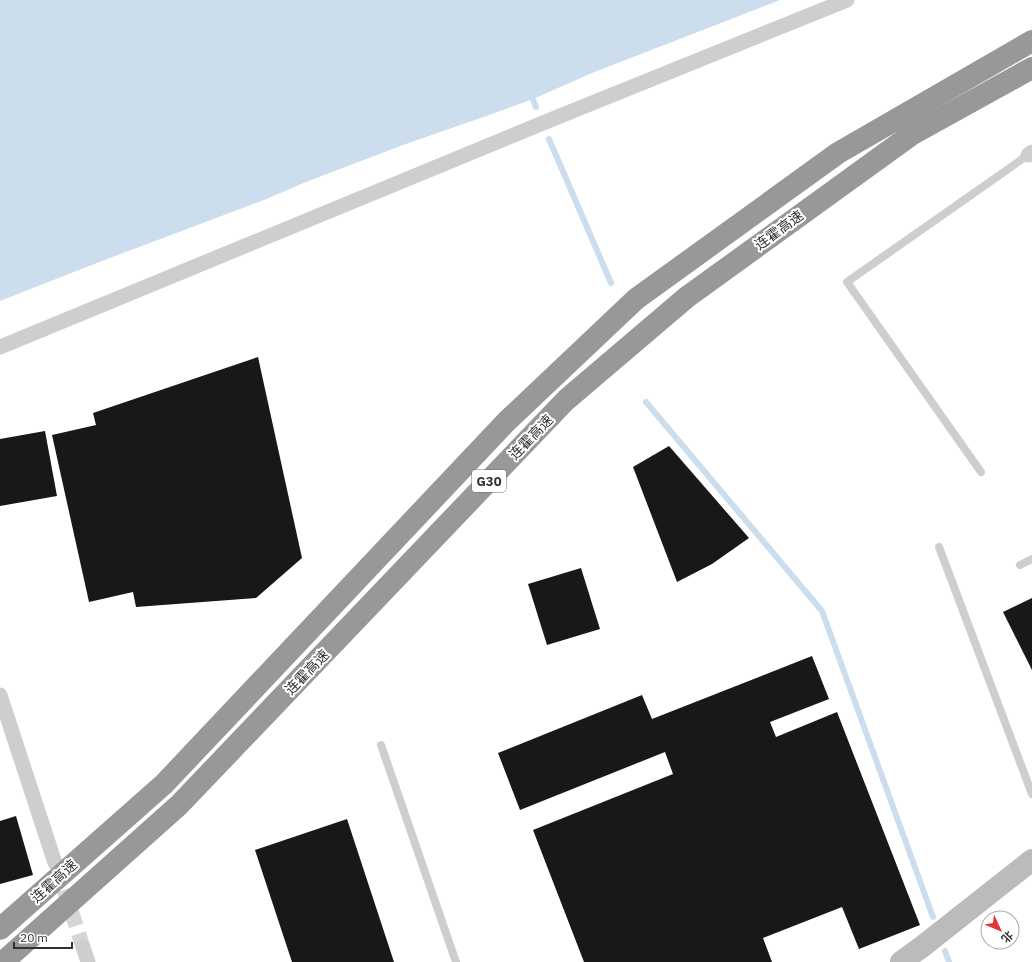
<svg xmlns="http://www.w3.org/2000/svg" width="1032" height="962" font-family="'IBM Plex Sans','Noto Sans SC',sans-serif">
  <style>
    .water { fill: #ccdeed }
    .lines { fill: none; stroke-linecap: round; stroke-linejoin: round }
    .stream { stroke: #ccdeed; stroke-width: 6 }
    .building { fill: #181818 }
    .street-tunnel { stroke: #d6d6d6; stroke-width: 15; stroke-dasharray: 15 8; stroke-linecap: butt }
    .lane { stroke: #cecece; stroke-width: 8 }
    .street { stroke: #cecece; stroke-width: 15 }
    .secondary { stroke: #bbb; stroke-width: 22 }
    .highway { stroke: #989898; stroke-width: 22 }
    .labels { text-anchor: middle; stroke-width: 4; stroke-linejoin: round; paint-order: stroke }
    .shield { fill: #fff; stroke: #6f6f6f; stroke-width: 1 }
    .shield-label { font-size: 13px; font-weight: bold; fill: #313131 }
    .street-label { font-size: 14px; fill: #313131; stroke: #fff }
  </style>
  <rect width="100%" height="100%" fill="#fff"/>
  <path class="water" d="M0,0H780L592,73L533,99L492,114L403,145L306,182L264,200L102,261L0,301Z"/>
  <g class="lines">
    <g class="stream">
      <path d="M530,92L536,107"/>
      <path d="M549,139L611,283"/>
      <path d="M646,402L822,611L933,917"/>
      <path d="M945,951L949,962"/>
    </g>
  </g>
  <g class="building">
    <path d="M258,357L302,558L256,598L136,607L133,592L89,602L52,435L96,425L93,413Z"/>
    <path d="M45,431L57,496L0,506V439Z"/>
    <path d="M669,446L749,538L712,564L677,582L633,467Z"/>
    <path d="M581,568L600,629L547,645L528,584Z"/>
    <path d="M1032,598V670L1003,612Z"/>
    <path d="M812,656L829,699L770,722L776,737L837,712L920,925L859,949L842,907L763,938L772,962H584L533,830L673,774L665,752L520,810L498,753L642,695L652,719Z"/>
    <path d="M16,816L33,875L0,884V821Z"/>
    <path d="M347,819L394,962H292L255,850Z"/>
  </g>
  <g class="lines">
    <path class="street-tunnel" d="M57,868L83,947"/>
    <g class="lane">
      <path d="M981,472L847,282L1028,155L1030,158"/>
      <path d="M939,547L1032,794"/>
      <path d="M1020,565L1032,559"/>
      <path d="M381,745L456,962"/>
    </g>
    <g class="street">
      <path d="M1028,155L1032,152"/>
      <path d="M0,347C281,229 564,114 847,0"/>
      <path d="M0,695L55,863"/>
      <path d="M83,947L88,962"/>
    </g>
    <path class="secondary" d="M901,962L923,946L1032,860"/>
    <g class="highway">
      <path d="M0,929L164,784L506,422L636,299L838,153L1032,41"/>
      <path d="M3,962L179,805L566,400L687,297L911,135L1032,68"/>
    </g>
  </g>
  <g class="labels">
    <rect class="shield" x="472" y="470" width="34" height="22" rx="3"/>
    <g class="shield-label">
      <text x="489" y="486">G30</text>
    </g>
    <g class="street-label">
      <text transform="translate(779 230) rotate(-36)" y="5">连霍高速</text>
      <text transform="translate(531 437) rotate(-46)" y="5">连霍高速</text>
      <text transform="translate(307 672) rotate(-46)" y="5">连霍高速</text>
      <text transform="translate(54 881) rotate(-42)" y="5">连霍高速</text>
    </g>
  </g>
  <g transform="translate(1000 930) rotate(134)"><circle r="19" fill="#ffffff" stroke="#adadad"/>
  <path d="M0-3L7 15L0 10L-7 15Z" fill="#e53637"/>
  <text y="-6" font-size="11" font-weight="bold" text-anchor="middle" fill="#313131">北</text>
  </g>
  <path d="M14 942v6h58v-6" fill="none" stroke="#313131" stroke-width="2"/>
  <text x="20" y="942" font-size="12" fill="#313131" stroke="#ffffff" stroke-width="3" paint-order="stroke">20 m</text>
</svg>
